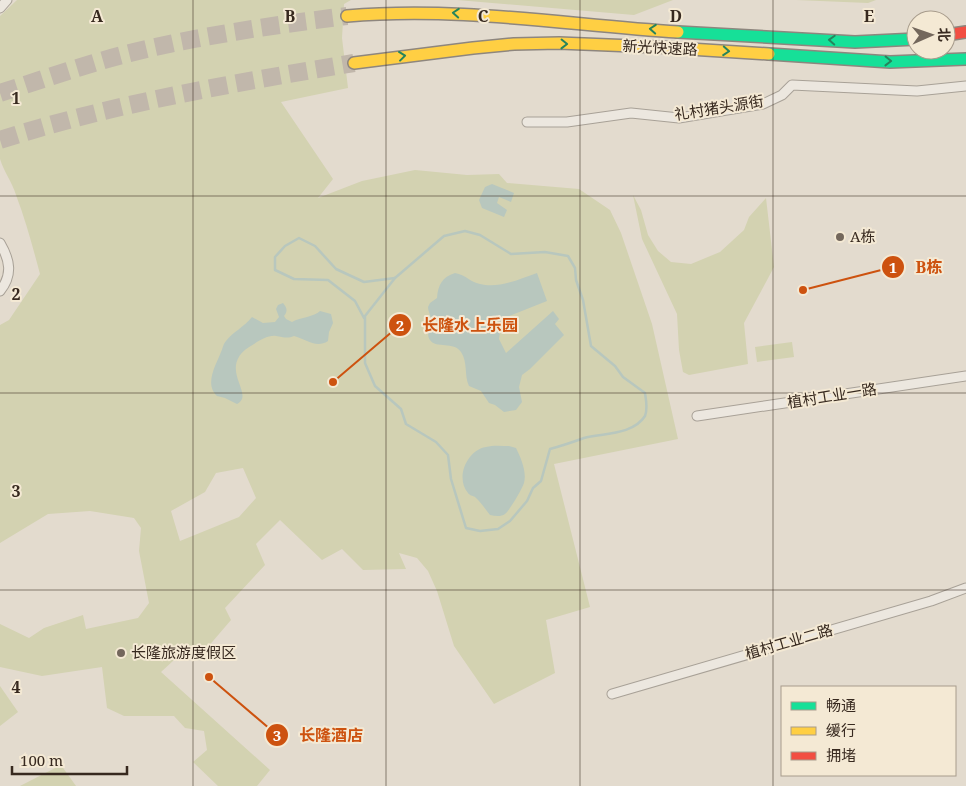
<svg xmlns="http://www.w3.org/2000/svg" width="966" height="786" font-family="'Noto Serif','Noto Sans SC',serif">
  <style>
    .green { fill: #d3d2b1; fill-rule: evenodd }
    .water { fill: #b8c7be }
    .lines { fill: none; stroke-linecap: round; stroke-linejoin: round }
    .stream { stroke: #b8c7be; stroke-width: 2.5 }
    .highway-tunnel { stroke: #c1b7ab; stroke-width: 18; stroke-dasharray: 18 9; stroke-linecap: butt }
    .street-casing { stroke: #a8a197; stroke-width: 11 }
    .fast-casing { stroke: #8e867e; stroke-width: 14 }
    .slow-casing { stroke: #8e867e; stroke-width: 14 }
    .jam-casing { stroke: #8e867e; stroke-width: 14 }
    .street { stroke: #ece7df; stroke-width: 9 }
    .fast { stroke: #16e098; stroke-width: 11 }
    .slow { stroke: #ffcf43; stroke-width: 11 }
    .jam { stroke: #f24e42; stroke-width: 11 }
    .oneway { stroke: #26845c }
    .grid { fill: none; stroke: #37291f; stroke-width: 1; stroke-opacity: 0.55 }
    .poi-dot { fill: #73675c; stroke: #f4e9d4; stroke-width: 2 }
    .labels { text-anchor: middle; stroke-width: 4; stroke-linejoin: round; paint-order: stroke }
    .street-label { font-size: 15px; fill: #37291f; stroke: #f4e9d4 }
    .poi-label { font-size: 15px; fill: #37291f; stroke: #f4e9d4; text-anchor: start }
    .grid-label { font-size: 16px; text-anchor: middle; font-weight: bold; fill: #37291f; stroke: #f4e9d4; stroke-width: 4; stroke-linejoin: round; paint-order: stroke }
    .leader { fill: none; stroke: #cd520f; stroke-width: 2 }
    .callout-dot { fill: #cd520f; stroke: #f4e9d4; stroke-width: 2 }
    .mark-label { font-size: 15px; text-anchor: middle; font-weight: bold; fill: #fff }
    .callout-label { font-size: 16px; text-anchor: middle; font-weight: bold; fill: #cd520f; stroke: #f4e9d4; stroke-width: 4; stroke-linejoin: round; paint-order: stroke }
  </style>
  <rect width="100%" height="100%" fill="#e3dbce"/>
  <g class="green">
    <path d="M17,0H351L344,4L342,38L348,88L281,102L333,179L318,198L362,181L415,170L467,175L499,174L507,183L579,189L610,210L621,233L652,324L678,439L554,464L590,607L546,620L555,673L494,704L454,646L437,591L428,571L417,558L399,553L406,569L363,570L342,549L322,560L280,520L256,544L265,565L225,608L231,620L207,648L186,649L161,672L270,770L257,786H218L193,762L207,750L204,731L185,728L174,716H124L107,708L102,667L42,676L0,667V624L29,638L44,628L83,615L86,629L138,618L149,603L139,551L141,528L134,518L90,511L48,514L0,543V325L9,320L40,274C33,248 26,221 16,195C12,182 4,172 0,159V16ZM243,468L256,498L239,517L180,541L171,511L205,492L216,473Z"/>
    <path d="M457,0H673L634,15Z"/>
    <path d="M796,0H876L868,3Z"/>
    <path d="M633,195L641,210L648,235L658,251L671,262L691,264L720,252L744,230L749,217L766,198L774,267L744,323L748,364L689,375L683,372L679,350L677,314L642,239Z"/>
    <path d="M792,342L794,357L757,362L755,347Z"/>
    <path d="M0,686L18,712L0,726Z"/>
    <path d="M61,765L76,786H20Z"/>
  </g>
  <g class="water">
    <path d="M492,184L514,193L511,202L499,197L497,203L507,210L504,217L482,208L479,200L485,187Z"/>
    <path d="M455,273C466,275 470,282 480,284C498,289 520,279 537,273L547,301L502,319L499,339L506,353L553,311L559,319L555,324L564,335L530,369L522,375L519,387L522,402L516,410L504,412L495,405L489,403L481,391L469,386C464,376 468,362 461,352C454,341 436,349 430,340C425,333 432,325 431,318C430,314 428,311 428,307L430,303L437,298C438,285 442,277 455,273Z"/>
    <path d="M283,303C287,308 288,311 284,316L286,319L292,322C301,317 314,317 320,311L331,314L333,323L329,332L328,341C316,349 306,339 294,336C287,339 283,337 276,336C269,335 260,340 254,344C213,366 257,394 237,404L225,398L217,396C204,384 216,365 221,352C223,348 223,344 226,341C233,332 244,327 252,317L263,323L275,322L279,317L276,309L278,305Z"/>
    <path d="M509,446L516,448C521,458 527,472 524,483C522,489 510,510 505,514C501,517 495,516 490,515C485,509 481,502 475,497C473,496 469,495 468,493C455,478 467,450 486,447C493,445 502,446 509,446Z"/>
  </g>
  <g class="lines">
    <g class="stream">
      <path d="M465,231L480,235L511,254L545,252L568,256L575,268L576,280L583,300L591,346L615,366L623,377L645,393C646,400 648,409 645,416C633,435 603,433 584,438C573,442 561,446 550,449L541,481L533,488L527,501L510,521L498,529L480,531L466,528L451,479L448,455L436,442L406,424L401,409L375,386L365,363V316L395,278L444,236Z"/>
      <path d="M364,318L355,301L328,280L294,279L275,270V257L285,246L299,238L315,246L336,269L364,282L395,278"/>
    </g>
    <g class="highway-tunnel">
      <path d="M0,93C44,79 89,63 134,52C204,35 275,25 347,16"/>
      <path d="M0,140C115,103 235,83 354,63"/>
    </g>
    <g class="street-casing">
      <g id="street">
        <path d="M0,8L7,0"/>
        <path d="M527,122H567L631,113L679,118L763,104L782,95L792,85L917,91L966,86"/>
        <path d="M0,243C10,260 13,275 0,291"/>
        <path d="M697,416L966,376"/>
        <path d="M612,694L931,601L966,588"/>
      </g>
    </g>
    <g class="fast-casing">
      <g id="fast">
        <path d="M678,32L855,42L916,39"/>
        <path d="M769,54L890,62L966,59"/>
      </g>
    </g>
    <g class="slow-casing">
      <g id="slow">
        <path d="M347,16C458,6 567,25 678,32"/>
        <path d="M354,63L473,48L514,44L559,43L658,47L769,54"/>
      </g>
    </g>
    <g class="jam-casing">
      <path id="jam" d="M946,35L966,32"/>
    </g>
    <use href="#street" class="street"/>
    <use href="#fast" class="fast"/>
    <use href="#slow" class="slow"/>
    <use href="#jam" class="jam"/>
  </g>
  <defs><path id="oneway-chevron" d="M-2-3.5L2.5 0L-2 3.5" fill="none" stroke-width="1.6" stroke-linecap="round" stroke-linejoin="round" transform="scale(1.25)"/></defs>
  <g class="oneway">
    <use href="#oneway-chevron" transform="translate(456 13) rotate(-176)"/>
    <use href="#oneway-chevron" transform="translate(653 29) rotate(-176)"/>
    <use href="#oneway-chevron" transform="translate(832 40) rotate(-177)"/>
    <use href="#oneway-chevron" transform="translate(564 44) rotate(1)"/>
    <use href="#oneway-chevron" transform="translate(726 51) rotate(4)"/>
    <use href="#oneway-chevron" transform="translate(402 56) rotate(-7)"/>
    <use href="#oneway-chevron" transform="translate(888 61) rotate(1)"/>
  </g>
  <path class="grid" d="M193,0V786M386,0V786M580,0V786M773,0V786M0,196H966M0,393H966M0,590H966"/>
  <g class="poi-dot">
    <circle cx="840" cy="237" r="5"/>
    <circle cx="121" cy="653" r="5"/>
  </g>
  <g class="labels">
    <g class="street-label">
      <text transform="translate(660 48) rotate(3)" y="5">新光快速路</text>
      <text transform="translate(719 108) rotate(-9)" y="5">礼村猪头源街</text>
      <text transform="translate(832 396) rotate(-9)" y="5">植村工业一路</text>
      <text transform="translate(789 642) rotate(-16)" y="5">植村工业二路</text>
    </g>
    <g class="poi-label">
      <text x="850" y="242">A栋</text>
      <text x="131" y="658">长隆旅游度假区</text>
    </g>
  </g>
  <g class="grid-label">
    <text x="97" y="22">A</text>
    <text x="290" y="22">B</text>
    <text x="483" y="22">C</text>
    <text x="676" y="22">D</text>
    <text x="869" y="22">E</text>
    <text x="16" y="104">1</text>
    <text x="16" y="300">2</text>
    <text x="16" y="497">3</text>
    <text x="16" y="693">4</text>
  </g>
  <path class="leader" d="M803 290L893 267M333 382L400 325M209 677L277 735"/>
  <g class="callout-dot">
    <circle cx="803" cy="290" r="5"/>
    <circle cx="333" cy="382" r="5"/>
    <circle cx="209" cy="677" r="5"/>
    <circle cx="893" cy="267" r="12"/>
    <circle cx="400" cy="325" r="12"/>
    <circle cx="277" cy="735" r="12"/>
  </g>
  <g class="mark-label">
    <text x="893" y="273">1</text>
    <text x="400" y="331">2</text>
    <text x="277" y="741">3</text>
  </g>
  <g class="callout-label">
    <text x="929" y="273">B栋</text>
    <text x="470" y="331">长隆水上乐园</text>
    <text x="331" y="741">长隆酒店</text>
  </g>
  <rect x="781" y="686" width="175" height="90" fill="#f4e9d4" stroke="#a89c8c"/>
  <rect x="791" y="702" width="25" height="8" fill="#16e098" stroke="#a89c8c"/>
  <text x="826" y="711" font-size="15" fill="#37291f">畅通</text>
  <rect x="791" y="727" width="25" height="8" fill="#ffcf43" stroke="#a89c8c"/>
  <text x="826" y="736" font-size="15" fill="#37291f">缓行</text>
  <rect x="791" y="752" width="25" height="8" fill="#f24e42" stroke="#a89c8c"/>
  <text x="826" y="761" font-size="15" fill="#37291f">拥堵</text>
  <g transform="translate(931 35) rotate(88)"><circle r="24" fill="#f4e9d4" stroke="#a89c8c"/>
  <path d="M0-4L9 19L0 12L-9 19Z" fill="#73675c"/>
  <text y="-8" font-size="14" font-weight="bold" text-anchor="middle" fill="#37291f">北</text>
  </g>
  <path d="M12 766v8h115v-8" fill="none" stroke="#37291f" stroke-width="2.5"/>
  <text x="20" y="766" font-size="15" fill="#37291f" stroke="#f4e9d4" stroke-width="4" paint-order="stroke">100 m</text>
</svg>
